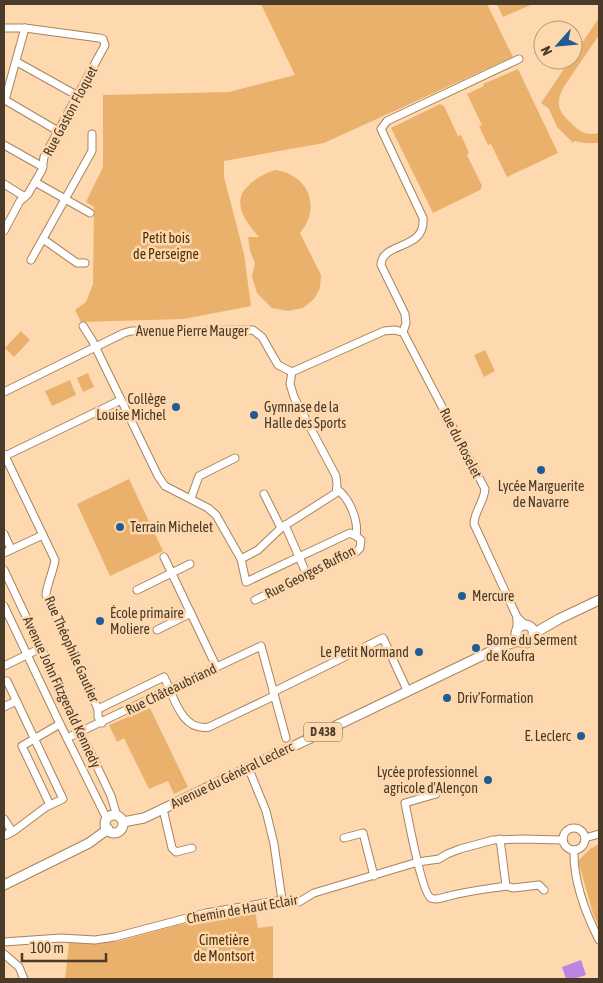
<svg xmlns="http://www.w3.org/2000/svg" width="603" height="983" font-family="'Asap Condensed',sans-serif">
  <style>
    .green { fill: #eab16d }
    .water { fill: #bb85e2 }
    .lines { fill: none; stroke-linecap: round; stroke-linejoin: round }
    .minor-casing { stroke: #a7845d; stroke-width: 9 }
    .major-casing { stroke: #a7845d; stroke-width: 11 }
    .minor { stroke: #fff; stroke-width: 7 }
    .major { stroke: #fff; stroke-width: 9 }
    .poi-dot { fill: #205c93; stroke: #fed8ae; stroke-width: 2 }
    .labels { text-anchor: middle; stroke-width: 5; stroke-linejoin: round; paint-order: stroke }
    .shield { fill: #fed8ae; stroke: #7f6951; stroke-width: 1 }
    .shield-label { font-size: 12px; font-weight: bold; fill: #493a29 }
    .street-label { font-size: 14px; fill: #493a29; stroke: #fed8ae }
    .park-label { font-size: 14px; fill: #4f3106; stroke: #fed8ae }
    .poi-label { font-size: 14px; fill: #493a29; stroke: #fed8ae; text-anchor: start }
  </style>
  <rect width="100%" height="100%" fill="#fed8ae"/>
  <g class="green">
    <path d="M261,4H487L513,57L324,143L224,161V177L244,254L251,306L184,319L81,322L75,310L86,302L93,284L94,207L86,202L103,167V95L229,92L295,75Z"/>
    <path d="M497,4H533L503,17Z"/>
    <path d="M599,18V35L563,88C555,104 559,112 571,123C580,132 586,136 599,133V143H585L574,141L573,143L557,127L549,109L541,103L570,60H573V56Z"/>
    <path d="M518,69L558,153L507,177L491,144L488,145L479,126L482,125L467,94L484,86L483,84Z"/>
    <path d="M440,104L444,106L458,136L461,135L469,153L467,155L482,186L480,190L433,213L391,128Z"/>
    <path d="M275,170C308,174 322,207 300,233L321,275L320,288L314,299L303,308L288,311L272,308L257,293L252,277L255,263L250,251L248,237H259C249,226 234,208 243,192C244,189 249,186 251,183C258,177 266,173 275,170Z"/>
    <path d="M21,331L30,340L14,357L5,348Z"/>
    <path d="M485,350L495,371L484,377L474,355Z"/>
    <path d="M88,373L94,387L83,392L77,378Z"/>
    <path d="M70,380L76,395L52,406L45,391Z"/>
    <path d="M129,479L163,551L110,576L77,504Z"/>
    <path d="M150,708L188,787L174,794L168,781L149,789L124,738L117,742L109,725Z"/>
    <path d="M599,844V928L593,913L578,861L590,849Z"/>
    <path d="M255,911L258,928L273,926V979H65L69,942L91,944L120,941L178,925Z"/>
  </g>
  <path class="water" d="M581,960L586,975L573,979H566L562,967Z"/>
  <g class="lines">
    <g class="minor-casing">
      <g id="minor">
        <path d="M4,28H25L99,38L103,39L105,45L44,157L42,170L28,194L20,201L4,231"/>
        <path d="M25,28L5,100L58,131"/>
        <path d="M17,62L78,96"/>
        <path d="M4,145L43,167"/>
        <path d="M35,182L90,213"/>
        <path d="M4,184L25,197"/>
        <path d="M43,239L77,263H85"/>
        <path d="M31,260L92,151V134"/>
        <path d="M83,326L92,340L158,476L165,486L208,508L216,515L241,559L246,582L350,533L356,536L361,540L360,548L356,552L255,600"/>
        <path d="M403,332L406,323L405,314L381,265C382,241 426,251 423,218L381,129L387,121L519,59"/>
        <path d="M292,372L384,331L394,330L403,332L485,489C484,502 474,512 474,524L517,617L525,625"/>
        <path d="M4,392L124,333L131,331L253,330L262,337L278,365L292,372"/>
        <path d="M4,454L55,560C53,573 47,583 46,595L98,709"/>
        <path d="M5,456L121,400"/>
        <path d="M337,489C349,498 359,520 356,536"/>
        <path d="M264,494L281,528"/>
        <path d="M191,498L199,476L235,458"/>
        <path d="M285,525L307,575"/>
        <path d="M4,534L11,549"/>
        <path d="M4,553L43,535"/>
        <path d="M164,557L216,666"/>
        <path d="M241,559L258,550L281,528L336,493L337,485L336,476L294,397L290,384L292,372"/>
        <path d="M4,570L111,796L117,816"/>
        <path d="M137,590L190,564"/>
        <path d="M4,606L60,724L107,819"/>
        <path d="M517,617V630"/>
        <path d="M157,630L191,613"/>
        <path d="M4,666L41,648"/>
        <path d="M273,692L383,638L408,692"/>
        <path d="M4,707L16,701"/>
        <path d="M102,723L98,717V709L164,677C174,696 181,732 209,727L274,696"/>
        <path d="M67,738L261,646L286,738"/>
        <path d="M248,767L266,811L274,844L282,900"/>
        <path d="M436,794L405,803C408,817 422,894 431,898C436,901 444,897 449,896C468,891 487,889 506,886L500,839"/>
        <path d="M50,805L22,746L60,724"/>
        <path d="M163,809L172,848L176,852L192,848"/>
        <path d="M4,819L10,828V833"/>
        <circle cx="574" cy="839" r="11"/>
        <path d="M4,836L14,831L46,807L63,799L7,681"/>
        <path d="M344,838L363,833L374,876"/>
        <path d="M585,838L599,834"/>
        <path d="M574,850C573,880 586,914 599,940"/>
        <path d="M506,886L513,888L539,885L544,890"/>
        <path d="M4,942L61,938L95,940L115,937L206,913L282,900L299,902L314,893L418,862L439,859L447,854L460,849L493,840L523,839L563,840"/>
        <path d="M4,954L19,967L24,979"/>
      </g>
    </g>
    <g class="major-casing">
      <g id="major">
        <circle cx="525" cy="634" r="9"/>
        <path d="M533,634L559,619L599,600"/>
        <circle cx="114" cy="824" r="9"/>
        <path d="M123,822L144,818L502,646L519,641"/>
        <path d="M4,885L89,843L108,829"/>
      </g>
    </g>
    <use href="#minor" class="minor"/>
    <use href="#major" class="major"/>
  </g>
  <g class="poi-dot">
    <circle cx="176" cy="407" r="5"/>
    <circle cx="254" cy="415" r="5"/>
    <circle cx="541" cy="470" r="5"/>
    <circle cx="120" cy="527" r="5"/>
    <circle cx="462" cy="596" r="5"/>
    <circle cx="100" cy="621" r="5"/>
    <circle cx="476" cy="648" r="5"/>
    <circle cx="419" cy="652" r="5"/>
    <circle cx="447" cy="698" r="5"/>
    <circle cx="581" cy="736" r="5"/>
    <circle cx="488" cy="780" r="5"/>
  </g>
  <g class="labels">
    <rect class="shield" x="304" y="722.5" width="38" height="19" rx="4"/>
    <g class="shield-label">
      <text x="323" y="736">D 438</text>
    </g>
    <g class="street-label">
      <text transform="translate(70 111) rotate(-62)" y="5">Rue Gaston Floquet</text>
      <text x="192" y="336">Avenue Pierre Mauger</text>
      <text transform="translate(461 443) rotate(63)" y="5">Rue du Roselet</text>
      <text transform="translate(310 572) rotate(-27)" y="5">Rue Georges Buffon</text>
      <text transform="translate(72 649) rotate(66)" y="5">Rue Théophile Gautier</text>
      <text transform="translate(171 689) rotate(-26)" y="5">Rue Châteaubriand</text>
      <text transform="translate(62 692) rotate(65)" y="5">Avenue John Fitzgerald Kennedy</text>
      <text transform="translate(232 775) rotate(-26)" y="5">Avenue du Général Leclerc</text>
      <text transform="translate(242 909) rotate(-10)" y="5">Chemin de Haut Eclair</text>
    </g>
    <g class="park-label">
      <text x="166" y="243">Petit bois<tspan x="166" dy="16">de Perseigne</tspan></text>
      <text x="224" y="945">Cimetière<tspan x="224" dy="16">de Montsort</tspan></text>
    </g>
    <g class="poi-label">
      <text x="166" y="404" text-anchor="end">Collège<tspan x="166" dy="16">Louise Michel</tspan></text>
      <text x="264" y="412">Gymnase de la<tspan x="264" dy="16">Halle des Sports</tspan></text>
      <text x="541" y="491" text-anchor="middle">Lycée Marguerite<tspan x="541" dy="16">de Navarre</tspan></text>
      <text x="130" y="532">Terrain Michelet</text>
      <text x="472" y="601">Mercure</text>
      <text x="110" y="618">École primaire<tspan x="110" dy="16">Moliere</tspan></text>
      <text x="486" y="645">Borne du Serment<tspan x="486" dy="16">de Koufra</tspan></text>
      <text x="409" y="657" text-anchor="end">Le Petit Normand</text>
      <text x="457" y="703">Driv’Formation</text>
      <text x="571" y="741" text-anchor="end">E. Leclerc</text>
      <text x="478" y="777" text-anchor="end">Lycée professionnel<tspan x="478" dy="16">agricole d'Alençon</tspan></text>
    </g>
  </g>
  <rect width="603" height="983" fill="none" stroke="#493a29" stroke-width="10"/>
  <g transform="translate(558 45) rotate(243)"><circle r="24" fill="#fed8ae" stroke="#b69979"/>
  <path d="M0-4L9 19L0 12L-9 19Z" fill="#205c93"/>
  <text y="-8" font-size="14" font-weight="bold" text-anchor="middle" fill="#493a29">N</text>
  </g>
  <path d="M22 953v8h84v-8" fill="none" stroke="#493a29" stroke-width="2.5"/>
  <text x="30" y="953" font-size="15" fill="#493a29" stroke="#fed8ae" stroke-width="4" paint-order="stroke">100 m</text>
</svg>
